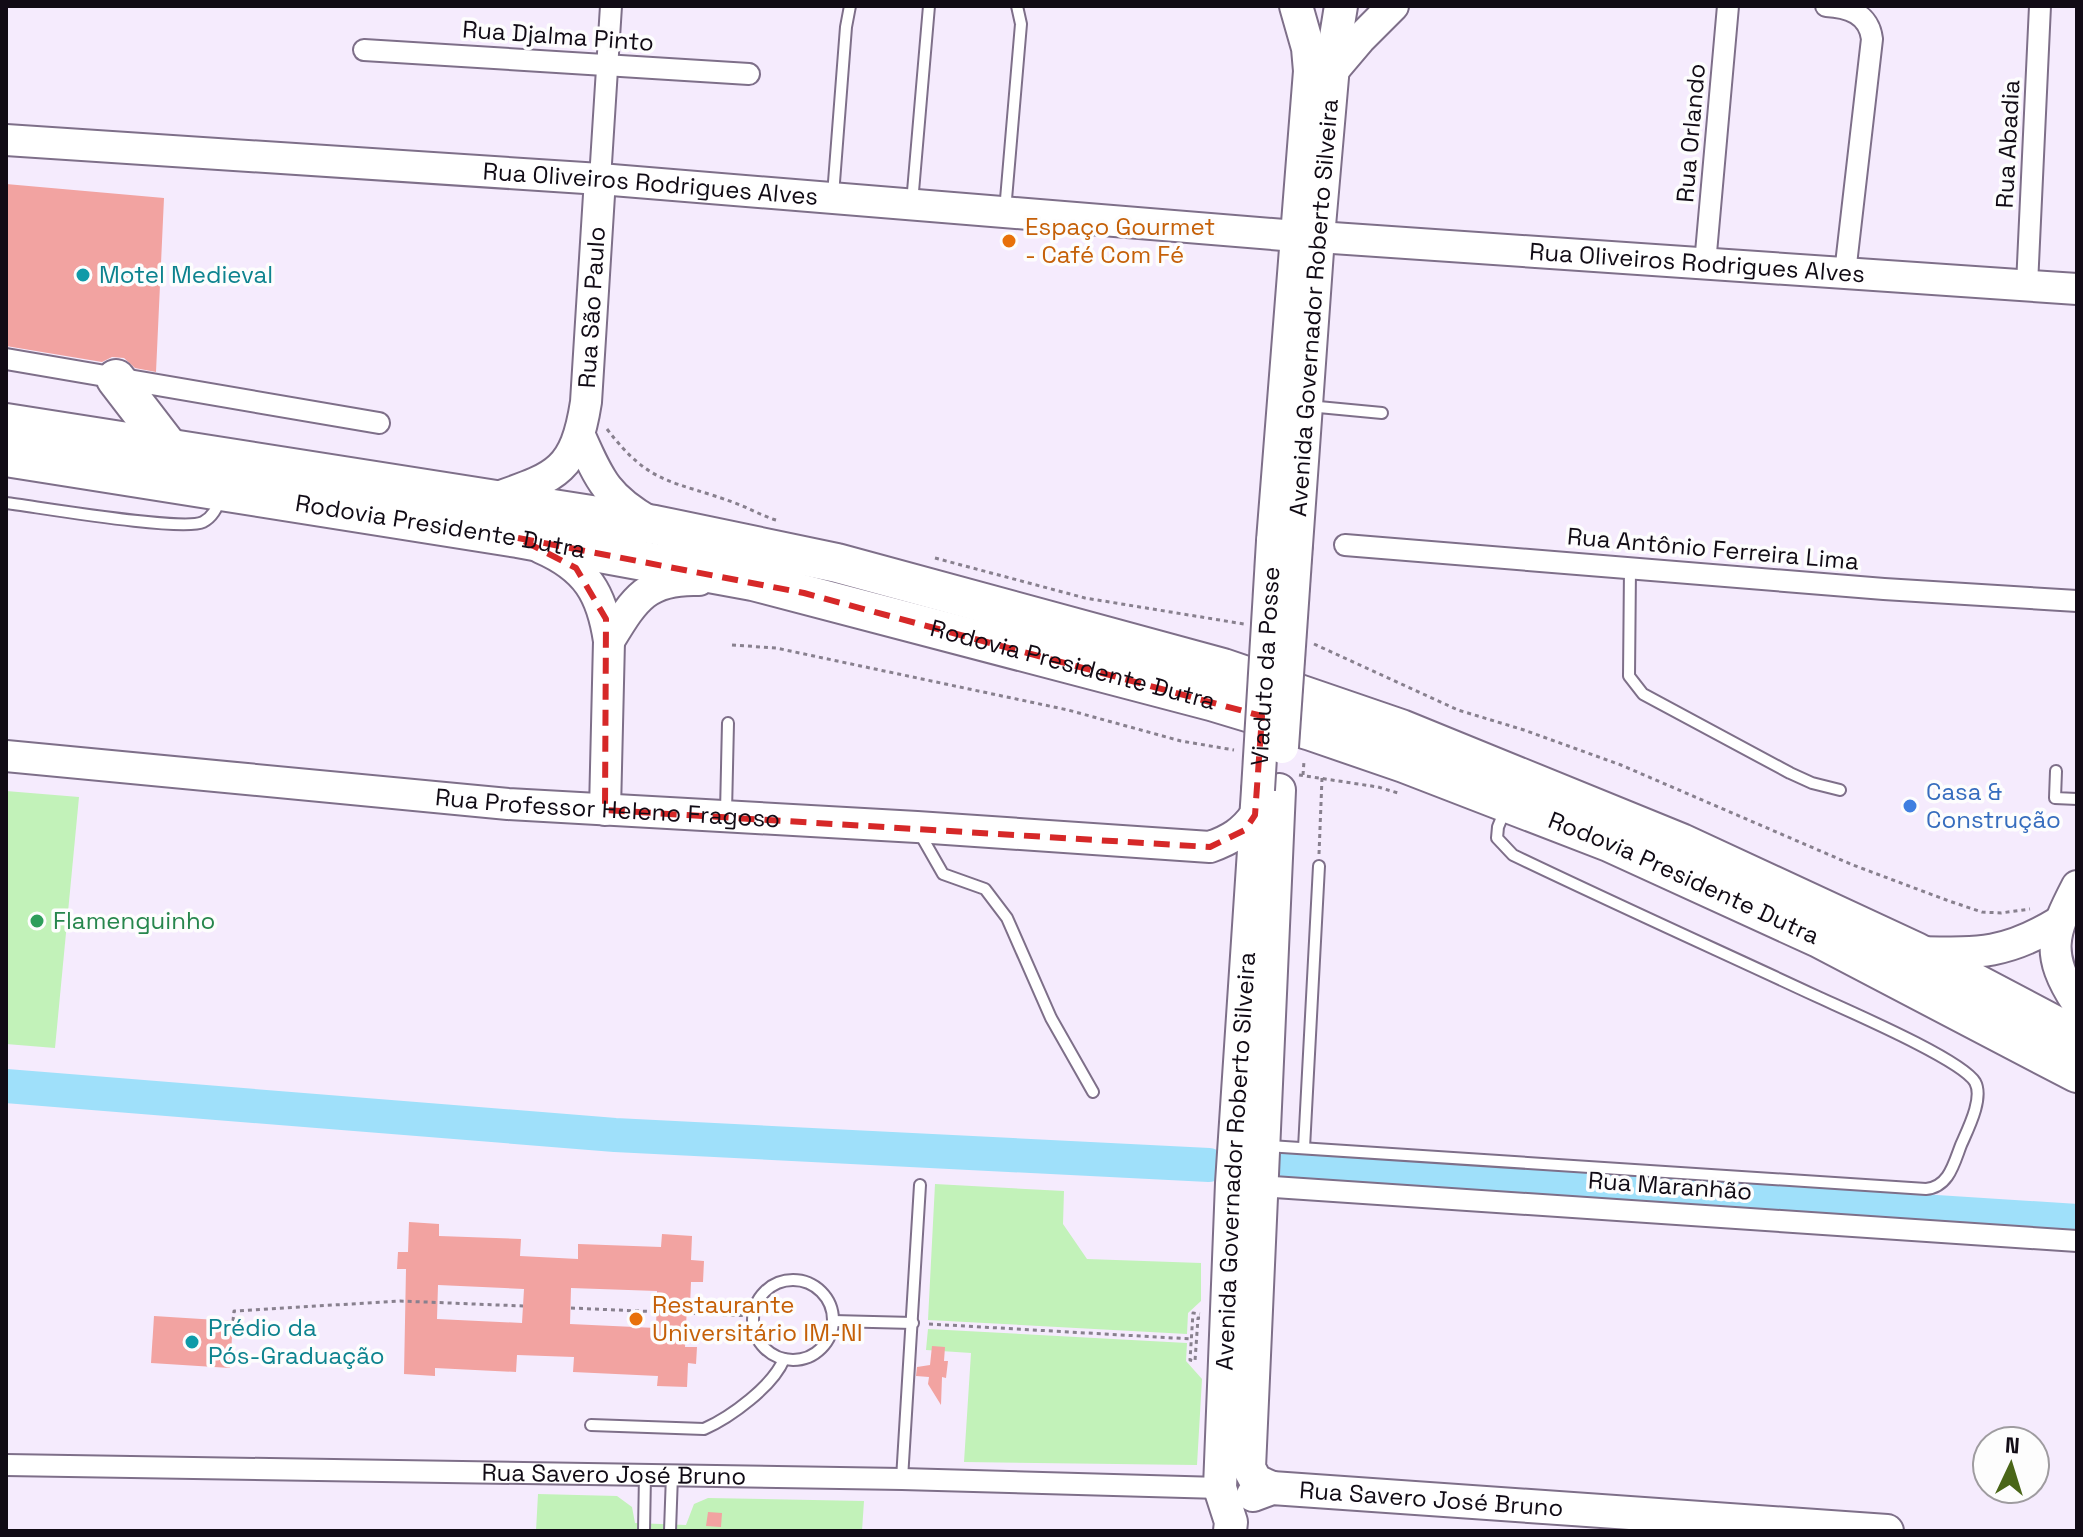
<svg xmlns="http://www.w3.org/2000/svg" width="2083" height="1537" font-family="'Space Grotesk',sans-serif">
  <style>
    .green { fill: #c2f2b9 }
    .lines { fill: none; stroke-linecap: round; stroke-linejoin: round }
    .river { stroke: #9fe0fa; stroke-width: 34 }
    .building { fill: #f2a3a1; fill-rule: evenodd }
    .lane-casing { stroke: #7e6f89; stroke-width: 14 }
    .street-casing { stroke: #7e6f89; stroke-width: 24 }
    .secondary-casing { stroke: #7e6f89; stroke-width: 34 }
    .primary-casing { stroke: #7e6f89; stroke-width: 36 }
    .highway-casing { stroke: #7e6f89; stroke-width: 42 }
    .path { stroke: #88808e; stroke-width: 3; stroke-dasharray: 4 4; stroke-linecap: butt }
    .lane { stroke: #fff; stroke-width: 10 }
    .street { stroke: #fff; stroke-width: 20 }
    .secondary { stroke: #fff; stroke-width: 30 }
    .primary { stroke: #fff; stroke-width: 32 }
    .highway { stroke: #fff; stroke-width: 38 }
    .primary-bridge-casing { stroke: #7e6f89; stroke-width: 36; stroke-linecap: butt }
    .primary-bridge { stroke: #fff; stroke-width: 32 }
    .marked { fill: none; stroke: #d62828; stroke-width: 6; stroke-dasharray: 16 10; stroke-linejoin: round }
    .food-dot { fill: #e8710a; stroke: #fdfdfd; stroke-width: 3 }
    .culture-dot { fill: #0f9aa8; stroke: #fdfdfd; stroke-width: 3 }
    .shop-dot { fill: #3f7fe0; stroke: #fdfdfd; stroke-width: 3 }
    .leisure-dot { fill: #2e9e5b; stroke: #fdfdfd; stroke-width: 3 }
    .labels { text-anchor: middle; stroke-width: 7; stroke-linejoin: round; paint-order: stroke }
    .street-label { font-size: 24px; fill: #110b15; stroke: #fdfdfd }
    .food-label { font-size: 24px; fill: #c56008; stroke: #fdfdfd; text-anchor: start }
    .culture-label { font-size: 24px; fill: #0d838f; stroke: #fdfdfd; text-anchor: start }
    .shop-label { font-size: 24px; fill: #366cbe; stroke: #fdfdfd; text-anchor: start }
    .leisure-label { font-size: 24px; fill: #27864d; stroke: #fdfdfd; text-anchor: start }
  </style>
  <rect width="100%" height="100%" fill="#f5ebfd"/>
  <g class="green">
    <path d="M6,791L79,797L55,1048L6,1044Z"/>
    <path d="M935,1184L1064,1191L1063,1224L1087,1259L1201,1263V1301L1188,1313L1187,1334L928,1320Z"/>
    <path d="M928,1329L1187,1343L1186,1361L1202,1379L1197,1465L964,1462L971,1353L926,1350Z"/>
    <path d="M538,1494L617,1496L632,1507L635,1523L686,1525L694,1504L708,1498L864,1501L862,1531H536Z"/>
  </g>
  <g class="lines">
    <g class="river">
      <path d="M6,1086L615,1135L1209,1165"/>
      <path d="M1281,1170L2077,1221"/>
    </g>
  </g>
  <g class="building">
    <path d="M6,184L164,198L156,372L135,368L124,358L112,357L102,362L6,346Z"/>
    <path d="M409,1222L439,1224V1236L521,1239L520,1256L578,1259V1244L661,1247L662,1234L692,1236L691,1260L704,1261L703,1282H691L690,1306H687L685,1347H697L696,1364L688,1363L687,1387L657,1386L658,1376L573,1372L574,1357L517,1355L516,1372L435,1368V1376L404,1374L406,1269H397L398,1252H408ZM438,1285L524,1289L522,1323L437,1319ZM571,1288L657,1291L656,1328L570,1324Z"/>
    <path d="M154,1316L233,1321L230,1368L151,1363Z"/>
    <path d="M932,1346L945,1347L944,1361H948L946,1378L942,1377L941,1405L928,1384L929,1377L916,1376L917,1367L930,1365Z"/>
    <path d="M708,1512L722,1513L721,1527L706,1526Z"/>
  </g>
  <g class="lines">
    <g class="lane-casing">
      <g id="lane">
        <path d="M833,195L846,27L850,6"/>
        <path d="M912,203L929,6"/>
        <path d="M1005,211L1021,24L1017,6"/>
        <path d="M1308,406L1382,413"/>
        <path d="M6,503C38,507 183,532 203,522C213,517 217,507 221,498"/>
        <path d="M1630,568L1629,676L1643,694L1790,773L1812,783L1840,790"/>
        <path d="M2056,771L2055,798L2077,799"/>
        <path d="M726,812L728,723"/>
        <path d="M919,832L943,874L985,889L1007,918L1051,1018L1093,1092"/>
        <path d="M1268,1146L1926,1189C1949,1187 1954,1163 1961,1145C1968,1129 1984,1098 1975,1082C1961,1059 1846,1010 1816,996C1715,949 1613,903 1513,855L1497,838L1498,827L1505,810"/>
        <path d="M1304,1148L1319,866"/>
        <circle cx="793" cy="1320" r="40"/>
        <path d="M833,1321L913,1323"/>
        <path d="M591,1425L704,1429C731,1417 773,1386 784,1359"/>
        <path d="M902,1479L920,1185"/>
        <path d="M644,1531L645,1475"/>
        <path d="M670,1531L672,1475"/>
      </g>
    </g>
    <g class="street-casing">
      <g id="street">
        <path d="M1826,6C1848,7 1869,14 1872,39L1845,273"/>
        <path d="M364,50L749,74"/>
        <path d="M600,179L611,6"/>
        <path d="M1705,264L1728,6"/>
        <path d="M2027,285L2040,6"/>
        <path d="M6,359L379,423"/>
        <path d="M1345,545L1884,589L2077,601"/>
        <path d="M1260,1186L2077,1241"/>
        <path id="s1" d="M6,1465L902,1479L1220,1488"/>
      </g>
    </g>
    <g class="secondary-casing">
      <g id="secondary">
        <path d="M1332,72L1360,39L1393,6"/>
        <path id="s2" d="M6,140L600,179L1296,236"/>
        <path id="s3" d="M1318,237L2077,289"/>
        <path d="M581,438C600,481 608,498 650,522"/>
        <path id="s4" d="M492,499C555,477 575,473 586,402L600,179"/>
        <path d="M541,548C587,568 602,594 609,641L605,810"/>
        <path d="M609,641C634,600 646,578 699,580"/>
        <path id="s5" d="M6,756L508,804L917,827L1210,847C1230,840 1243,832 1255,815"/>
        <path d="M2077,886C2052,934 2045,954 2077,1003"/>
        <path d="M1918,952C1977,953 2004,955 2057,923"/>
      </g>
    </g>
    <g class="primary-casing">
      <g id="primary">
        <path d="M1273,541L1310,71L1308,48L1296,6"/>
        <path id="s6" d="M1296,545L1318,237L1335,43L1341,6"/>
        <path d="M1272,1488L1256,1481L1249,1468L1279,790"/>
        <path id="s7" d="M1253,1495L1272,1488L1887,1531"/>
        <path id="s8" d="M1230,1531L1231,1522L1220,1488L1232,1183L1258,790"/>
      </g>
    </g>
    <g class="highway-casing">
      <g id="highway">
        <path d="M116,379L169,448"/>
        <path d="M6,423L655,525L837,563L1223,668L1401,729L1681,843L1916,952L2077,1037"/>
        <path id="s9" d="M6,457L518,538L753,581L1211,701L1311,731L1404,763L1609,842L1819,938L2077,1073"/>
      </g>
    </g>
    <g class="path">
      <path d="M607,429C651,487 674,480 735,503C749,508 762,516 776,520"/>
      <path d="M935,558L1085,598L1244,624"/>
      <path d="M1314,644L1458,710L1524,730L1621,765L1853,865L1949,901L1982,912L2001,913L2030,909"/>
      <path d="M732,645L776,648L1068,710L1181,741L1234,750"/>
      <path d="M1299,775L1378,787L1398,793"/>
      <path d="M1303,775L1304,761"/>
      <path d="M1319,854L1322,778"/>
      <path d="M571,1308L753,1316"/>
      <path d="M1200,1318H1198L1195,1361L1190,1360L1193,1313L1200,1314"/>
      <path d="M233,1321L234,1311L400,1301L523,1306"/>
      <path d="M929,1324L1192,1339"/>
    </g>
    <use href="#lane" class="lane"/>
    <use href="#street" class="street"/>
    <use href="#secondary" class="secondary"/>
    <use href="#primary" class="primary"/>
    <use href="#highway" class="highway"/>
    <g class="primary-bridge-casing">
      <g id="primary-bridge">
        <path d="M1282,747L1296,545"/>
        <path id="s10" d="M1258,790L1273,541"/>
      </g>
    </g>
    <use href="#primary-bridge" class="primary-bridge"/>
  </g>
  <path class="marked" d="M518,538L804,593L1262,716L1255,815L1245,830L1210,847L605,810L606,619L576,568Z"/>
  <g class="food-dot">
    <circle cx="1009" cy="241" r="8"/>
    <circle cx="636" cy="1319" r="8"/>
  </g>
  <g class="culture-dot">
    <circle cx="83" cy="275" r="8"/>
    <circle cx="192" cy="1342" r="8"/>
  </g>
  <circle class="shop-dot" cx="1910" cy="806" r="8"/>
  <circle class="leisure-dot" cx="37" cy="921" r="8"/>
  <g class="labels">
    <g class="street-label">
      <text transform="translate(558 36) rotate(4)" y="8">Rua Djalma Pinto</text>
      <text transform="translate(1691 133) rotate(-85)" y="8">Rua Orlando</text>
      <text transform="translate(2008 144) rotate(-87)" y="8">Rua Abadia</text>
      <text dy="8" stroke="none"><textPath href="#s2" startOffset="646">Rua Oliveiros Rodrigues Alves</textPath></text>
      <text dy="8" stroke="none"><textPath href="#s3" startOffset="380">Rua Oliveiros Rodrigues Alves</textPath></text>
      <text dy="8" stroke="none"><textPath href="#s4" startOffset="242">Rua São Paulo</textPath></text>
      <text dy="8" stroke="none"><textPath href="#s6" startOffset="238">Avenida Governador Roberto Silveira</textPath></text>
      <text dy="8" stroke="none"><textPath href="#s9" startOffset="440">Rodovia Presidente Dutra</textPath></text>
      <text transform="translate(1713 549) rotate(5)" y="8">Rua Antônio Ferreira Lima</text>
      <text dy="8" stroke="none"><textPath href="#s9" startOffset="1088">Rodovia Presidente Dutra</textPath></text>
      <text dy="8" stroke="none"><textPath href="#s10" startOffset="124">Viaduto da Posse</textPath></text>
      <text dy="8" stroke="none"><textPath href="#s5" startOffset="604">Rua Professor Heleno Fragoso</textPath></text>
      <text dy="8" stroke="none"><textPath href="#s9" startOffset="1736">Rodovia Presidente Dutra</textPath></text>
      <text dy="8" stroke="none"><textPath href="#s8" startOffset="372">Avenida Governador Roberto Silveira</textPath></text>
      <text transform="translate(1670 1186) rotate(4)" y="8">Rua Maranhão</text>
      <text dy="8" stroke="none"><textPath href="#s1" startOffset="608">Rua Savero José Bruno</textPath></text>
      <text dy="8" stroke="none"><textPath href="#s7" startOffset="180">Rua Savero José Bruno</textPath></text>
    </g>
    <g class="food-label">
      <text x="1025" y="235">Espaço Gourmet<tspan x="1025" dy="28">- Café Com Fé</tspan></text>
      <text x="652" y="1313">Restaurante<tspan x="652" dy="28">Universitário IM-NI</tspan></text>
    </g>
    <g class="culture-label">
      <text x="99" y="283">Motel Medieval</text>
      <text x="208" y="1336">Prédio da<tspan x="208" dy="28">Pós-Graduação</tspan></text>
    </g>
    <g class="shop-label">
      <text x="1926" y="800">Casa &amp;<tspan x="1926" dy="28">Construção</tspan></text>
    </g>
    <g class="leisure-label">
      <text x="53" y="929">Flamenguinho</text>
    </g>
  </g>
  <rect width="2083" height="1537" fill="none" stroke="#110b15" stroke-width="16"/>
  <g transform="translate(2011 1465) rotate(4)"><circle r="38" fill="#fdfdfd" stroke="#9f9ca0" stroke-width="2"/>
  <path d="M0-6L14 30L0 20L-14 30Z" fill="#4a6618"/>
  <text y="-12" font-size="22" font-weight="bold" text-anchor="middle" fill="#110b15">N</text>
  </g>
</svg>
